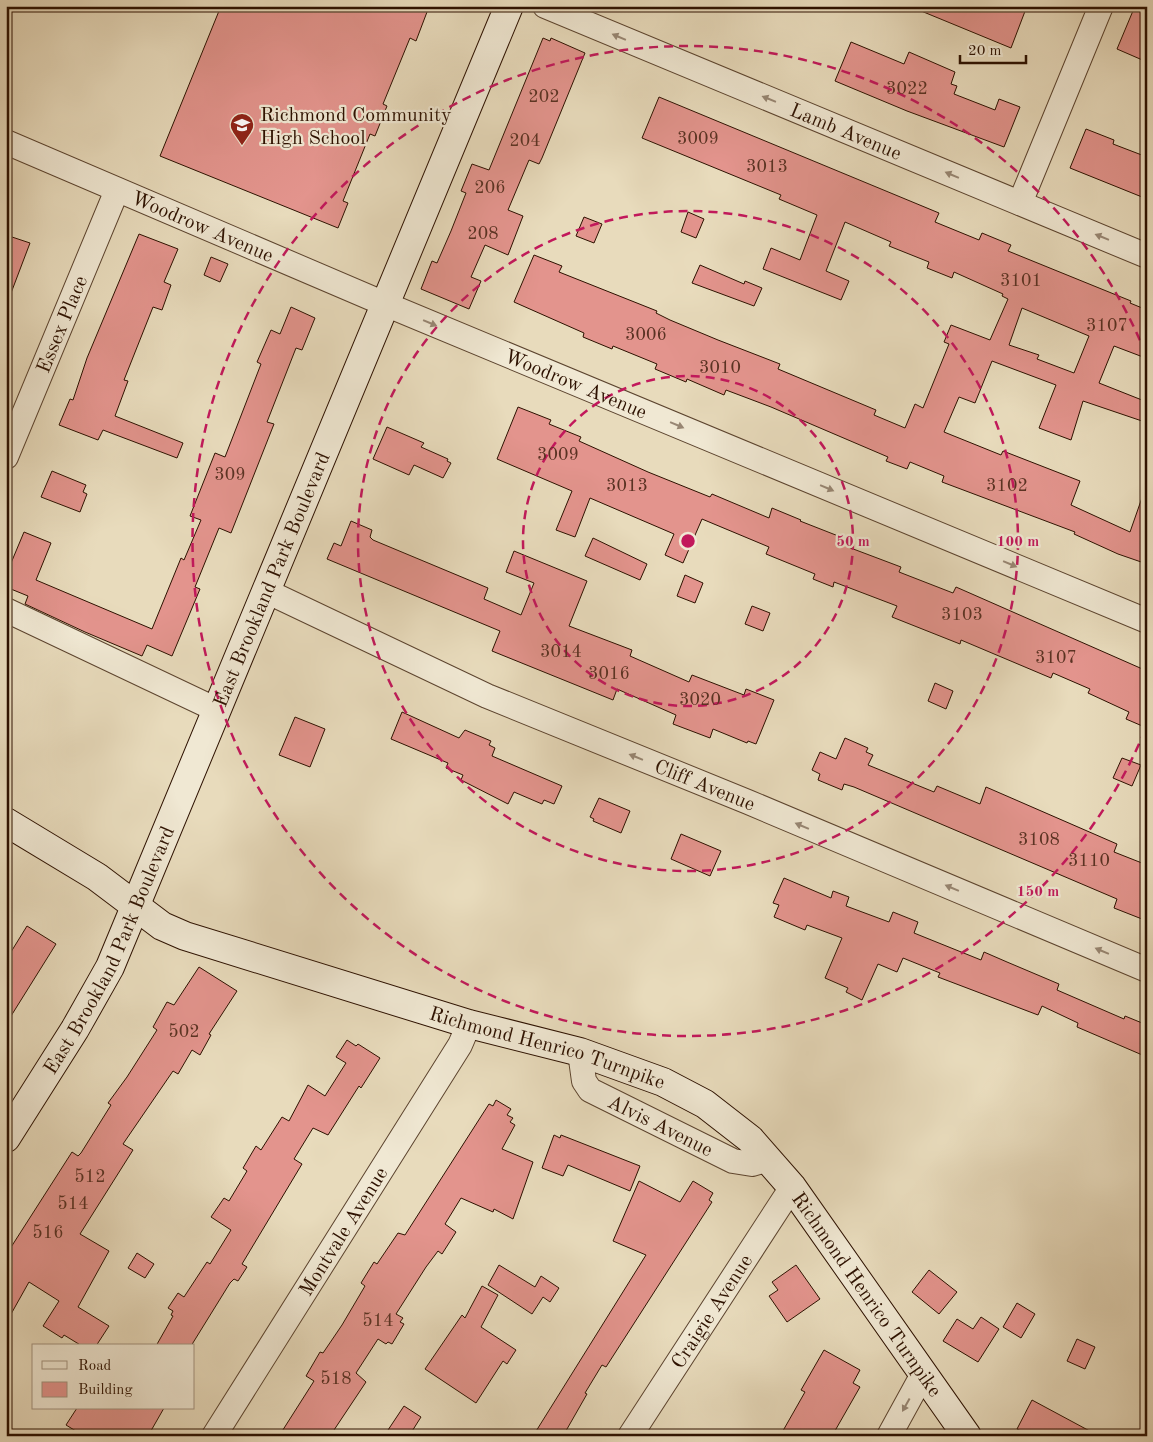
<svg xmlns="http://www.w3.org/2000/svg" width="1153" height="1442" font-family="'Old Standard TT',serif">
  <style>
    .building { fill: #e3948d; stroke: #2d1100; fill-rule: evenodd }
    .lines { fill: none; stroke-linecap: round; stroke-linejoin: round }
    .street-casing { stroke: #5c442f; stroke-width: 26 }
    .secondary-casing { stroke: #2d1100; stroke-width: 30 }
    .street { stroke: #f0e8d3; stroke-width: 24 }
    .secondary { stroke: #f0e8d3; stroke-width: 28 }
    .oneway { fill: #988774 }
    .ring { fill: none; stroke: #c2185b; stroke-width: 2.5; stroke-dasharray: 9 6 }
    .labels { text-anchor: middle; stroke-width: 4.5; stroke-linejoin: round; paint-order: stroke }
    .number-label { font-size: 18px; fill: #5a3223 }
    .poi-label { font-size: 20px; fill: #2d1100; stroke: #f0e8d3; text-anchor: start }
    .street-label { font-size: 20px; fill: #2d1100; stroke: #f0e8d3 }
    .centre { fill: #c2185b; stroke: #f0e8d3; stroke-width: 2.5 }
    .ring-label { font-size: 15px; text-anchor: middle; font-weight: bold; fill: #c2185b; stroke: #f0e8d3; stroke-width: 4.5; stroke-linejoin: round; paint-order: stroke }
  </style>
  <rect width="100%" height="100%" fill="#e8dbbc"/>
  <filter id="stains"><feTurbulence type="fractalNoise" baseFrequency=".004" numOctaves="4"/><feColorMatrix values="0 0 0 0 .2 0 0 0 0 .09 0 0 0 0 .02 0 0 0 .5 -.17"/></filter>
  <radialGradient id="worn" r=".72"><stop offset=".6" stop-color="#630" stop-opacity="0"/><stop offset="1" stop-color="#630" stop-opacity=".3"/></radialGradient>
  <g class="building">
    <path d="M221,6H413L427,12L416,41L410,38L383,104L387,106L375,136L370,134L343,201L348,203L338,228L160,156Z"/>
    <path d="M909,6H1027L1011,48Z"/>
    <path d="M1135,6H1147V62L1117,49Z"/>
    <path d="M543,38L550,41L551,38L585,53L542,158L539,164L529,160L508,210L523,216L508,255L485,245L471,277L481,281L469,309L421,289L432,261L437,263L451,231L466,193L461,191L472,164L489,170Z"/>
    <path d="M851,42L904,64L909,52L955,72L951,84L957,86L954,94L995,110L999,99L1020,107L1004,147L907,111L835,81Z"/>
    <path d="M659,97L939,213L935,222L979,240L982,233L1011,245L1008,251L1131,301L1130,303L1147,310V346L1143,357L1114,346L1099,383L1147,402L1142,421L1083,401L1071,440L1039,428L1056,385L992,361L975,403L959,397L944,432L1001,455L1003,451L1080,481L1071,505L1130,532L1144,492L1147,493V564L1118,554L1074,534L1075,532L942,482L944,476L910,462L907,469L886,461L888,457L771,407L726,390L724,395L687,379L686,382L655,369L657,364L613,346L612,349L583,337L584,333L514,302L534,255L562,266L559,272L657,311L656,313L670,320L718,340L780,364L778,369L876,410L874,415L905,428L915,404L923,408L949,344L944,342L951,325L990,340L1008,299L1002,296L1003,294L954,272L952,278L927,268L929,262L889,246L891,242L845,222L826,271L849,281L841,300L763,269L771,248L800,260L817,215L779,199L781,195L642,138ZM1022,308L1089,336L1074,373L1037,359L1039,355L1009,345Z"/>
    <path d="M1086,129L1114,140L1113,144L1147,157V199L1070,168Z"/>
    <path d="M688,212L704,219L696,238L681,232Z"/>
    <path d="M584,217L602,224L594,243L576,236Z"/>
    <path d="M139,234L178,249L164,282L171,285L162,310L153,307L124,380L128,381L115,416L183,443L177,458L103,430L98,440L59,425L70,399L73,400L87,358Z"/>
    <path d="M12,237L30,243L8,301H6V251Z"/>
    <path d="M211,257L228,264L220,282L204,275Z"/>
    <path d="M700,265L744,284L745,281L762,288L754,306L692,283Z"/>
    <path d="M291,307L315,318L302,350L296,348L267,422L274,424L231,533L219,528L195,587L200,589L172,656L147,645L142,656L85,632L25,604L28,596L6,587V575L24,532L51,543L36,580L152,629L181,558L184,560L201,520L190,516L215,453L225,457L261,364L257,362L271,330L280,334Z"/>
    <path d="M518,407L551,420L549,424L581,437L579,441L648,472L710,497L712,494L769,518L772,508L801,520L800,521L851,541L848,547L901,567L899,572L953,593L956,587L1147,671V728L1126,719L1129,712L1088,693L1090,689L1053,673L1051,678L961,640L960,644L892,617L897,606L834,582L833,587L813,579L815,574L766,554L769,547L702,519L683,563L665,555L674,534L590,498L575,537L556,530L572,491L497,459Z"/>
    <path d="M387,427L424,443L421,447L448,459L447,461L451,463L443,478L414,465L409,475L373,459Z"/>
    <path d="M52,471L86,485L83,492L87,494L80,512L41,497Z"/>
    <path d="M351,521L372,530L370,537L373,540L488,588L484,599L521,615L534,583L506,572L514,551L587,581L569,626L632,650L630,656L689,682L692,675L744,695L746,689L774,700L756,744L748,741L747,743L713,729L710,738L673,724L676,715L617,689L613,700L492,651L500,631L327,559L334,543L341,546Z"/>
    <path d="M593,538L647,564L640,580L585,556Z"/>
    <path d="M685,575L703,583L695,603L677,596Z"/>
    <path d="M752,606L770,613L763,631L745,624Z"/>
    <path d="M935,683L953,691L946,709L928,701Z"/>
    <path d="M402,712L459,738L465,730L491,741L489,745L495,748L492,756L562,786L554,804L544,800L542,804L514,792L508,804L461,780L463,775L446,768L448,763L391,739Z"/>
    <path d="M295,717L325,729L310,767L279,755Z"/>
    <path d="M845,738L868,748L866,752L873,755L868,765L934,792L937,786L980,804L986,787L1117,844L1114,852L1147,865V908L1142,919L1114,908L1117,899L854,787L844,784L842,790L818,780L820,774L812,770L820,752L836,759Z"/>
    <path d="M1122,758L1141,765L1132,786L1113,778Z"/>
    <path d="M599,798L630,811L621,833L593,821L594,819L590,817Z"/>
    <path d="M681,834L721,851L710,876L671,859Z"/>
    <path d="M784,878L831,898L833,891L849,897L846,906L889,922L893,912L918,922L914,933L981,960L984,952L1007,962L1059,984L1057,990L1124,1019L1125,1016L1147,1025V1057L1077,1027L1078,1023L1042,1006L1038,1015L938,977L940,973L903,958L897,972L878,964L862,1000L846,992L848,988L825,978L842,938L807,925L805,930L774,917L779,905L773,903Z"/>
    <path d="M27,926L56,944L6,1024V960Z"/>
    <path d="M199,967L237,991L209,1034L211,1035L200,1055L192,1050L178,1074L173,1071L123,1144L133,1150L80,1234L109,1251L78,1307L109,1326L96,1346H82L64,1335L62,1338L43,1326L59,1301L29,1282L6,1323V1255L72,1152L78,1156L81,1153L111,1105L108,1103L127,1077L157,1030L153,1027L167,1002L174,1005Z"/>
    <path d="M347,1040L356,1046L358,1044L380,1058L361,1088L359,1086L328,1135L313,1128L294,1159L302,1164L242,1264L247,1267L238,1281L234,1279L230,1283L191,1346H156L173,1316L171,1315L173,1311L168,1308L178,1293L184,1297L207,1262L210,1264L231,1230L211,1217L224,1198L229,1201L247,1171L243,1168L256,1146L261,1150L282,1117L289,1121L308,1085L325,1096L346,1063L336,1057Z"/>
    <path d="M496,1100L511,1109L507,1115L513,1118L510,1122L515,1125L502,1149L533,1162L513,1219L494,1209L493,1212L461,1198L445,1224L456,1232L442,1254L438,1251L426,1267L396,1314L403,1318L400,1322L404,1324L392,1344L388,1342L386,1344L378,1339L356,1373L366,1382L330,1436H279L314,1381L306,1376L320,1352L323,1353L342,1325L365,1286L361,1283L374,1262L377,1264L398,1233L405,1235L489,1104L493,1106Z"/>
    <path d="M554,1135L560,1138L561,1135L640,1166L630,1191L568,1165L563,1176L542,1168Z"/>
    <path d="M639,1181L680,1202L693,1181L713,1193L709,1200L712,1202L606,1367L602,1365L585,1393L587,1394L563,1436H533L646,1255L613,1241Z"/>
    <path d="M137,1253L154,1264L145,1278L128,1268Z"/>
    <path d="M499,1265L535,1287L541,1276L559,1288L550,1302L543,1297L532,1314L488,1285Z"/>
    <path d="M796,1265L820,1299L787,1322L769,1296L778,1290L772,1282Z"/>
    <path d="M929,1270L957,1292L939,1314L912,1292Z"/>
    <path d="M482,1286L498,1295L481,1327L516,1350L507,1364L503,1361L476,1403L425,1369L462,1315L465,1318Z"/>
    <path d="M1017,1303L1035,1314L1021,1338L1003,1327Z"/>
    <path d="M981,1317L999,1329L978,1362L943,1341L957,1319L973,1329Z"/>
    <path d="M1077,1339L1095,1347L1085,1369L1067,1361Z"/>
    <path d="M824,1350L860,1370L853,1383L860,1387L832,1436H780L805,1392L801,1390Z"/>
    <path d="M1032,1400L1099,1436H1030L1017,1429Z"/>
    <path d="M404,1406L421,1417L409,1436H384Z"/>
    <path d="M77,1408H164L148,1436H84L66,1425Z"/>
  </g>
  <g class="lines">
    <g class="street-casing">
      <g id="street">
        <path id="s1" d="M545,6L1147,256"/>
        <path id="s2" d="M6,142L385,304L1147,621"/>
        <path d="M1020,203L1101,6"/>
        <path id="s3" d="M6,457L117,190"/>
        <path id="s4" d="M266,591L487,696L748,802L1147,970"/>
        <path d="M6,610L217,710"/>
        <path id="s5" d="M580,1052L584,1081L590,1090L733,1161L752,1164L769,1159"/>
        <path id="s6" d="M214,1436L460,1045L469,1024"/>
        <path id="s7" d="M630,1436L792,1187"/>
        <path d="M889,1436L923,1374"/>
      </g>
    </g>
    <g class="secondary-casing">
      <g id="secondary">
        <path id="s8" d="M6,822L97,877L162,926L185,936L469,1024L580,1052L663,1082L705,1104L750,1139L792,1187L967,1436"/>
        <path id="s9" d="M6,1138L75,1029L110,967L509,6"/>
      </g>
    </g>
    <use href="#street" class="street"/>
    <use href="#secondary" class="secondary"/>
  </g>
  <defs><path id="oneway-solid" d="M-6-.8H1V-3.2L6.5 0L1 3.2V.8H-6Z" transform="scale(1.25)"/></defs>
  <g class="oneway">
    <use href="#oneway-solid" transform="translate(619 37) rotate(-157)"/>
    <use href="#oneway-solid" transform="translate(769 99) rotate(-158)"/>
    <use href="#oneway-solid" transform="translate(952 175) rotate(-157)"/>
    <use href="#oneway-solid" transform="translate(1102 237) rotate(-158)"/>
    <use href="#oneway-solid" transform="translate(430 323) rotate(23)"/>
    <use href="#oneway-solid" transform="translate(677 425) rotate(23)"/>
    <use href="#oneway-solid" transform="translate(827 488) rotate(23)"/>
    <use href="#oneway-solid" transform="translate(1010 564) rotate(23)"/>
    <use href="#oneway-solid" transform="translate(636 757) rotate(-158)"/>
    <use href="#oneway-solid" transform="translate(802 826) rotate(-157)"/>
    <use href="#oneway-solid" transform="translate(952 888) rotate(-157)"/>
    <use href="#oneway-solid" transform="translate(1102 951) rotate(-157)"/>
    <use href="#oneway-solid" transform="translate(906 1405) rotate(119)"/>
  </g>
  <g class="ring">
    <circle cx="688" cy="541" r="165"/>
    <circle cx="688" cy="541" r="330"/>
    <path d="M1145 730A495 495 0 1 1 1145 352"/>
  </g>
  <defs>
    <g id="school-pin" transform="scale(1.25)"><path d="M0 17L-7.5 6A9.5 9.5 0 1 1 7.5 6Z" fill="#8f2418" stroke="#f0e8d3"/><path d="M0-5L7-2L0 1L-7-2ZM-4 1L0 2.5L4 1V4Q0 6-4 4Z" fill="#fff"/></g>
  </defs>
  <g fill-rule="evenodd">
    <use href="#school-pin" x="242" y="125"/>
  </g>
  <g class="labels">
    <g class="number-label">
      <text x="907" y="94">3022</text>
      <text x="544" y="102">202</text>
      <text x="698" y="144">3009</text>
      <text x="525" y="146">204</text>
      <text x="767" y="172">3013</text>
      <text x="490" y="193">206</text>
      <text x="483" y="239">208</text>
      <text x="1021" y="286">3101</text>
      <text x="1107" y="331">3107</text>
      <text x="646" y="340">3006</text>
      <text x="720" y="373">3010</text>
      <text x="558" y="460">3009</text>
      <text x="230" y="480">309</text>
      <text x="627" y="491">3013</text>
      <text x="1007" y="491">3102</text>
      <text x="962" y="620">3103</text>
      <text x="561" y="657">3014</text>
      <text x="1056" y="663">3107</text>
      <text x="609" y="679">3016</text>
      <text x="700" y="705">3020</text>
      <text x="1039" y="845">3108</text>
      <text x="1089" y="866">3110</text>
      <text x="184" y="1037">502</text>
      <text x="90" y="1182">512</text>
      <text x="73" y="1209">514</text>
      <text x="48" y="1238">516</text>
      <text x="378" y="1326">514</text>
      <text x="336" y="1384">518</text>
    </g>
    <g class="poi-label">
      <text x="260" y="121">Richmond Community<tspan x="260" dy="23">High School</tspan></text>
    </g>
    <g class="street-label">
      <text dy="7" stroke="none"><textPath href="#s1" startOffset="326">Lamb Avenue</textPath></text>
      <text dy="7" stroke="none"><textPath href="#s2" startOffset="214">Woodrow Avenue</textPath></text>
      <text dy="7" stroke="none"><textPath href="#s3" startOffset="144">Essex Place</textPath></text>
      <text dy="7" stroke="none"><textPath href="#s2" startOffset="619">Woodrow Avenue</textPath></text>
      <text dy="7" stroke="none"><textPath href="#s9" startOffset="620">East Brookland Park Boulevard</textPath></text>
      <text dy="7" stroke="none"><textPath href="#s4" startOffset="480">Cliff Avenue</textPath></text>
      <text dy="7" stroke="none"><textPath href="#s9" startOffset="215">East Brookland Park Boulevard</textPath></text>
      <text dy="7" stroke="none"><textPath href="#s8" startOffset="592">Richmond Henrico Turnpike</textPath></text>
      <text dy="7" stroke="none"><textPath href="#s5" startOffset="119">Alvis Avenue</textPath></text>
      <text dy="7" stroke="none"><textPath href="#s6" startOffset="242">Montvale Avenue</textPath></text>
      <text dy="7" stroke="none"><textPath href="#s8" startOffset="1012">Richmond Henrico Turnpike</textPath></text>
      <text dy="7" stroke="none"><textPath href="#s7" startOffset="149">Craigie Avenue</textPath></text>
    </g>
  </g>
  <circle cx="688" cy="541" r="8" class="centre"/>
  <g class="ring-label">
    <text x="853" y="546">50 m</text>
    <text x="1018" y="546">100 m</text>
    <text x="1038" y="896">150 m</text>
  </g>
  <rect width="1153" height="1442" fill="none" stroke="#e8dbbc" stroke-width="25"/>
  <rect x="8" y="8" width="1138" height="1427" fill="none" stroke="#2d1100" stroke-width="2.5"/>
  <rect x="12" y="12" width="1128" height="1417" fill="none" stroke="#2d1100"/>
  <rect x="32" y="1344" width="162" height="65" fill="#f0e8d3" stroke="#a2927f"/>
  <rect x="42" y="1361" width="25" height="8" fill="#f0e8d3" stroke="#a2927f"/>
  <text x="78" y="1370" font-size="15" fill="#2d1100">Road</text>
  <rect x="42" y="1382" width="25" height="15" fill="#e3948d" stroke="#a2927f"/>
  <text x="78" y="1394" font-size="15" fill="#2d1100">Building</text>
  <path d="M960 55v8h66v-8" fill="none" stroke="#2d1100" stroke-width="2.5"/>
  <text x="968" y="55" font-size="15" fill="#2d1100" stroke="#f0e8d3" stroke-width="4" paint-order="stroke">20 m</text>
  <rect width="100%" height="100%" filter="url(#stains)"/>
  <rect width="100%" height="100%" fill="url(#worn)"/>
</svg>
